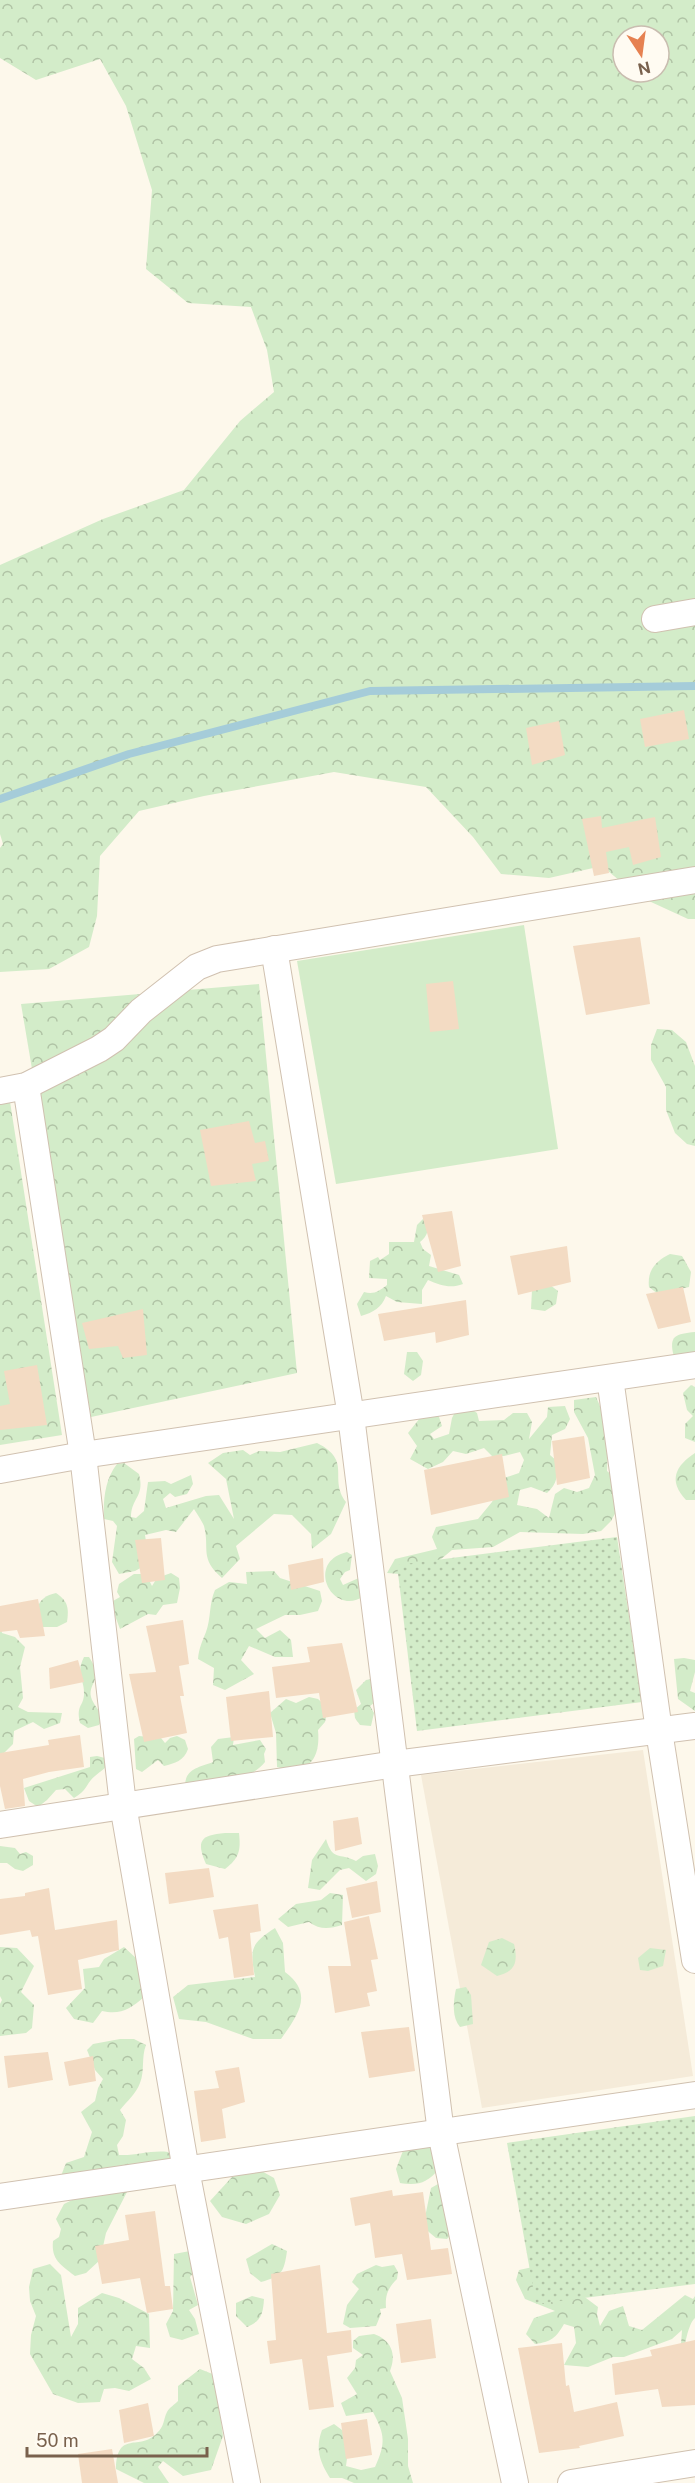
<svg xmlns="http://www.w3.org/2000/svg" width="695" height="2483" font-family="'Public Sans',sans-serif">
  <style>
    .residential { fill: #f5ebd9 }
    .grass { fill: #d3ecc9 }
    .forest { fill: url(#forest-crowns); fill-rule: evenodd }
    .park { fill: url(#park-dots) }
    .lines { fill: none; stroke-linecap: round; stroke-linejoin: round }
    .stream { stroke: #a5ccd9; stroke-width: 8 }
    .building { fill: #f3dbc3 }
    .minor-casing { stroke: #d0c1b0; stroke-width: 28 }
    .minor { stroke: #fff; stroke-width: 26 }
  </style>
  <defs>
    <pattern id="forest-crowns" width="20" height="18" patternUnits="userSpaceOnUse" patternTransform="scale(1.5)"><rect width="20" height="18" fill="#d3ecc9"/><path d="M2 6a3 3 0 1 1 6 0M12 15a3 3 0 1 1 6 0" fill="none" stroke="#b0c3a5"/></pattern>
    <pattern id="park-dots" width="8" height="8" patternUnits="userSpaceOnUse" patternTransform="scale(1.5)"><rect width="8" height="8" fill="#d3ecc9"/><path d="M2 2h.1M6 6h.1" fill="none" stroke="#b0c3a5" stroke-width="1.8" stroke-linecap="round"/></pattern>
  </defs>
  <rect width="100%" height="100%" fill="#fdf8eb"/>
  <path class="residential" d="M643,1750L693,2076L482,2108L421,1775Z"/>
  <path class="grass" d="M524,925L558,1149L336,1184L297,961Z"/>
  <g class="forest">
    <path d="M0,0H695V919H688L638,896L602,866L549,878L501,874L473,837L426,787L334,772L204,796L139,811L100,856L97,916L89,947L49,969L0,972V848L3,844L0,834V565L103,519L184,490L240,421L274,392L267,350L251,307L188,303L146,269L152,190L126,106L100,59L36,80L0,58ZM623,36H659V72H623Z"/>
    <path d="M259,984L297,1373L91,1417L21,1004Z"/>
    <path d="M657,1029L672,1030L686,1042L695,1066V1146L687,1144L675,1133L666,1110V1087L651,1060V1045Z"/>
    <path d="M6,1076L62,1435L0,1445V1078Z"/>
    <path d="M425,1217C429,1228 429,1235 420,1242L423,1249L431,1255L429,1266L459,1275L463,1284C450,1289 440,1285 428,1280L422,1290V1304L397,1302L386,1296C381,1308 374,1312 361,1316L357,1304L364,1292C374,1295 379,1291 387,1285V1279L369,1278L370,1261L378,1257L380,1260L389,1254V1242H414L417,1225Z"/>
    <path d="M670,1254L682,1256L691,1272L689,1287L658,1294L649,1287C647,1270 656,1261 670,1254Z"/>
    <path d="M550,1285L558,1291L556,1304L545,1311L531,1309L532,1290Z"/>
    <path d="M695,1332V1358L674,1357C668,1335 676,1334 695,1332Z"/>
    <path d="M407,1352H417L423,1361L421,1375L413,1381L404,1374Z"/>
    <path d="M691,1385L695,1387V1442L685,1438V1424L693,1416L687,1410L683,1393Z"/>
    <path d="M596,1397C609,1424 608,1442 607,1471L614,1477L617,1510L611,1521L601,1531L583,1534L520,1532L493,1547L452,1550L429,1569L413,1575L387,1573L395,1559L437,1549L432,1537L436,1527L478,1519L492,1502L504,1478L519,1473L524,1460L520,1452L504,1456H492L484,1448L466,1454L453,1451L443,1462L428,1469L410,1459L417,1446L408,1433L424,1413L438,1414L442,1426L430,1434L434,1439L449,1434L452,1418L457,1408L468,1407L477,1413L479,1421L504,1420L513,1413H527L532,1422L529,1439L547,1417L548,1407L565,1406L570,1419L565,1429L552,1435L550,1455L558,1462C558,1475 557,1484 547,1493L531,1487L520,1490L517,1505L537,1509L549,1518L555,1494L564,1488L577,1492L589,1488L595,1475L588,1438L574,1412V1400Z"/>
    <path d="M317,1443C353,1461 328,1478 346,1502L331,1534L312,1549L311,1534L292,1515L274,1514L236,1546L240,1559L222,1578C199,1558 210,1549 204,1526C202,1521 197,1514 194,1509L176,1532L166,1530L145,1535L148,1554L146,1565L135,1571L119,1574L112,1562L117,1526L113,1521L104,1519C103,1500 105,1479 117,1464L124,1463L139,1474C145,1497 131,1498 131,1517L136,1518L144,1511L148,1482L165,1481L171,1484L191,1475L193,1484L187,1494L175,1497L170,1493L163,1499L166,1508L206,1496L219,1495L234,1519L226,1479L208,1463L223,1453L243,1450L250,1455L259,1451L280,1452Z"/>
    <path d="M695,1453V1500H686C668,1481 675,1466 695,1453Z"/>
    <path d="M347,1552L352,1555L350,1570L345,1572L340,1579L343,1585L361,1577L364,1596C333,1618 304,1562 347,1552Z"/>
    <path d="M274,1571L280,1578L320,1591L322,1601L318,1611L300,1615H285L256,1629L265,1638L280,1630L291,1640L293,1657H275L249,1646L241,1660L254,1674L225,1690L213,1685L214,1668L198,1659C199,1648 202,1642 206,1632C211,1619 209,1603 215,1590L229,1582L247,1584L246,1572Z"/>
    <path d="M171,1573L179,1578L180,1588L177,1603L163,1605L156,1615L148,1614L120,1629L114,1613L113,1601L120,1597L117,1592L119,1584L134,1574H146L152,1586L157,1578Z"/>
    <path d="M56,1593C68,1601 69,1608 67,1622L57,1627H43C33,1612 36,1597 56,1593Z"/>
    <path d="M0,1623L2,1633L15,1637L25,1647L20,1667L23,1698L18,1707L28,1712L62,1713L60,1723L44,1729L33,1722L14,1731L13,1744L0,1757Z"/>
    <path d="M84,1657H89C105,1681 88,1681 91,1697C93,1704 100,1711 103,1718L99,1725L88,1728L80,1723C76,1705 83,1707 84,1695C85,1679 75,1675 84,1657Z"/>
    <path d="M684,1658L695,1660V1672L690,1691L695,1693V1711L678,1699L674,1659Z"/>
    <path d="M373,1679L379,1699L370,1706L374,1713L371,1726L360,1725L355,1718L354,1710L361,1704L356,1690L366,1680Z"/>
    <path d="M309,1697L318,1699L328,1708L325,1722L318,1730C321,1760 307,1776 277,1767L276,1733L270,1713L286,1699L296,1703Z"/>
    <path d="M139,1736L161,1738L165,1743L170,1738L177,1736L185,1740L188,1749C184,1761 175,1763 164,1766L158,1760L142,1772L136,1769L134,1739Z"/>
    <path d="M234,1737L233,1745L260,1740L266,1749L264,1754L265,1762C249,1783 210,1783 185,1789C184,1769 197,1768 213,1762L211,1747L218,1739Z"/>
    <path d="M97,1756L105,1758L107,1765C103,1771 99,1772 95,1776C86,1783 88,1790 74,1798L65,1789L56,1790L47,1800L38,1807L29,1801L24,1788L90,1767V1757Z"/>
    <path d="M225,1833H239C241,1851 239,1858 225,1869L206,1864C196,1841 200,1835 225,1833Z"/>
    <path d="M326,1839C333,1862 339,1852 356,1861L363,1856L375,1854L378,1866L376,1874L366,1881L349,1868L340,1870L320,1890L308,1888L312,1860Z"/>
    <path d="M0,1846L15,1848L20,1854L26,1852L33,1856V1865L23,1871L15,1869L7,1863H0Z"/>
    <path d="M330,1893L343,1895L342,1925C329,1929 320,1930 309,1922L288,1927L278,1919L296,1904L321,1900Z"/>
    <path d="M275,1928L283,1943L285,1972C315,1994 297,2016 281,2039H253L206,2022L179,2019L173,1997L188,1985L255,1977C250,1949 250,1944 275,1928Z"/>
    <path d="M502,1938L514,1944C518,1961 516,1972 497,1976L481,1965L489,1942Z"/>
    <path d="M0,1947L17,1948L34,1966L21,1992L34,2005L32,2028L26,2033L0,2036V2004L2,2000L0,1996Z"/>
    <path d="M124,1947L137,1959L144,1997C130,2009 121,2015 102,2011L93,2023L74,2019L66,2008L85,1988L83,1969L99,1967L104,1959Z"/>
    <path d="M650,1948L666,1950L663,1966L648,1971L640,1970L638,1958Z"/>
    <path d="M466,1987L471,1995L473,2024L460,2027C452,2018 453,2002 456,1989Z"/>
    <path d="M120,2039H134L146,2045C141,2058 145,2071 140,2083C136,2094 127,2101 120,2110L126,2120L123,2136L117,2145L119,2155C136,2156 150,2150 168,2152L177,2165C160,2195 156,2185 127,2192L106,2233L100,2260L86,2273L75,2276C61,2265 51,2260 53,2241L59,2237L61,2229L56,2219L64,2204L76,2198L59,2181L66,2163L84,2157L92,2132L81,2112L95,2101L98,2088L103,2079L95,2070L87,2050L93,2044Z"/>
    <path d="M406,2143L434,2147L439,2169C427,2183 418,2186 400,2183L396,2169Z"/>
    <path d="M258,2169L274,2178L280,2195L269,2214L246,2224L222,2217L210,2201L232,2177Z"/>
    <path d="M438,2184L448,2187L456,2229L447,2239L436,2238L423,2227L431,2188Z"/>
    <path d="M272,2244L287,2251C284,2272 282,2276 261,2282L250,2273L246,2259Z"/>
    <path d="M190,2251L194,2272L190,2277L198,2305L189,2310L195,2319L199,2334L182,2340L170,2337L166,2324L173,2311L174,2254Z"/>
    <path d="M50,2264L61,2275L71,2337L78,2324V2308L102,2293L119,2298L149,2314L150,2348L136,2346L132,2359L144,2368L151,2379L129,2391L115,2388L104,2389L100,2402L78,2403L53,2394L30,2354L31,2335L36,2316L30,2301L29,2287L33,2269Z"/>
    <path d="M376,2265L382,2267L394,2265L398,2272L397,2279C388,2288 385,2295 386,2308L380,2309L381,2314L376,2326L350,2328L343,2324L347,2305L359,2289L352,2282L357,2274Z"/>
    <path d="M542,2265L598,2307L597,2314L600,2326L609,2311L623,2306L629,2326L642,2330L685,2295L693,2299L695,2296V2318C687,2325 686,2347 680,2358L682,2330L672,2339L624,2357H613L588,2367L564,2365L576,2343L574,2327L564,2324C556,2338 551,2342 535,2344L526,2334L534,2318L555,2311L525,2299L516,2280L519,2270Z"/>
    <path d="M252,2296L264,2299C263,2314 261,2321 247,2327L236,2316V2303Z"/>
    <path d="M374,2334C391,2340 397,2354 390,2371L402,2398L408,2439V2466L413,2483H354L342,2478H330C320,2462 315,2449 322,2430L334,2424L350,2436L346,2466L361,2470L375,2467C386,2443 385,2435 373,2412L346,2416L341,2403L357,2394L347,2378L355,2368L356,2360L363,2355L353,2348V2341L359,2336Z"/>
    <path d="M200,2369L215,2375L223,2436L211,2470L183,2476L163,2461L158,2467L169,2483H144L116,2469C117,2429 140,2452 157,2433C165,2425 163,2420 167,2412C169,2408 175,2404 178,2401V2386Z"/>
  </g>
  <g class="park">
    <path d="M617,1537L642,1702L417,1731L397,1565Z"/>
    <path d="M695,2116V2284L536,2304L507,2143Z"/>
  </g>
  <g class="lines">
    <path class="stream" d="M0,799L129,754L370,691L695,686"/>
  </g>
  <g class="building">
    <path d="M684,710L689,739L645,747L640,719Z"/>
    <path d="M559,721L565,755L532,765L526,728Z"/>
    <path d="M601,816L602,828L655,817L661,857L633,865L629,847L606,852L609,873L594,876L582,819Z"/>
    <path d="M640,937L650,1004L586,1015L573,946Z"/>
    <path d="M453,981L459,1029L430,1032L426,984Z"/>
    <path d="M249,1121L255,1143L265,1141L269,1161L252,1164L256,1181L211,1186L200,1130Z"/>
    <path d="M452,1211L461,1266L438,1272L422,1215Z"/>
    <path d="M567,1246L571,1282L518,1295L510,1256Z"/>
    <path d="M683,1287L691,1322L658,1329L646,1294Z"/>
    <path d="M466,1300L469,1335L436,1343L435,1332L384,1341L378,1314Z"/>
    <path d="M143,1309L147,1355L123,1358L118,1346L89,1349L82,1323Z"/>
    <path d="M37,1365L47,1425L0,1430V1406L10,1404L4,1371Z"/>
    <path d="M584,1436L590,1478L557,1485L552,1441Z"/>
    <path d="M502,1454L509,1497L431,1515L424,1470Z"/>
    <path d="M161,1538L165,1580L142,1583L135,1540Z"/>
    <path d="M323,1558L324,1582L291,1590L288,1565Z"/>
    <path d="M38,1599L45,1636L20,1638L17,1630L0,1632V1606Z"/>
    <path d="M183,1620L189,1664L179,1666L184,1696H180L187,1733L144,1742L129,1674L156,1672L146,1626Z"/>
    <path d="M342,1643L358,1712L323,1718L319,1693L276,1698L272,1667L310,1662L307,1647Z"/>
    <path d="M78,1660L84,1682L50,1689L49,1668Z"/>
    <path d="M269,1691L273,1737L231,1741L226,1697Z"/>
    <path d="M80,1735L84,1767L49,1772L23,1779L25,1806L5,1809L0,1786V1753L49,1745L48,1740Z"/>
    <path d="M358,1817L362,1844L335,1851L333,1821Z"/>
    <path d="M209,1868L214,1897L169,1904L165,1873Z"/>
    <path d="M377,1881L381,1912L352,1918L346,1888Z"/>
    <path d="M49,1888L55,1930L117,1920L119,1950L78,1960L82,1989L48,1995L38,1936L32,1937L30,1930L0,1935V1899L25,1896V1893Z"/>
    <path d="M258,1904L261,1931L250,1933L254,1975L234,1978L228,1937L219,1939L213,1910Z"/>
    <path d="M369,1916L378,1959L371,1960L377,1991L367,1993L370,2006L335,2013L328,1966H351L344,1922Z"/>
    <path d="M409,2027L415,2071L369,2078L361,2032Z"/>
    <path d="M48,2052L53,2080L8,2088L4,2056Z"/>
    <path d="M93,2056L96,2081L69,2086L64,2062Z"/>
    <path d="M239,2067L245,2102L222,2109L226,2138L201,2142L194,2091L219,2088L215,2071Z"/>
    <path d="M392,2190L393,2196L423,2192L431,2250L448,2248L452,2274L407,2280L402,2254L375,2258L370,2223L355,2226L350,2198Z"/>
    <path d="M155,2211L165,2286H170L173,2309L147,2313L140,2278L102,2284L95,2246L129,2240L125,2215Z"/>
    <path d="M320,2265L327,2333L351,2330L352,2352L327,2356L334,2407L309,2410L302,2359L270,2364L267,2341L276,2340L271,2274Z"/>
    <path d="M431,2319L436,2358L401,2363L396,2324Z"/>
    <path d="M695,2340V2405L662,2407L658,2389L615,2395L612,2364L652,2356L650,2350Z"/>
    <path d="M562,2343L566,2386L569,2385L574,2412L617,2402L624,2436L579,2446L580,2448L539,2453L518,2348Z"/>
    <path d="M148,2403L154,2436L124,2443L119,2410Z"/>
    <path d="M367,2419L372,2455L346,2459L341,2423Z"/>
    <path d="M112,2449L118,2483H82L78,2454Z"/>
  </g>
  <g class="lines">
    <g class="minor-casing">
      <g id="minor">
        <path d="M655,619L695,612"/>
        <path d="M274,949L351,1416L441,2133L515,2483"/>
        <path d="M26,1086L83,1455L123,1805L186,2170L247,2483"/>
        <path d="M0,1091L26,1086L99,1049L114,1039L141,1011L197,967L217,959L695,880"/>
        <path d="M610,1378L659,1731L695,1960"/>
        <path d="M0,1470L83,1455L695,1365"/>
        <path d="M0,1825L395,1764L695,1726"/>
        <path d="M0,2197L695,2095"/>
        <path d="M571,2483L695,2463"/>
      </g>
    </g>
    <use href="#minor" class="minor"/>
  </g>
  <g transform="translate(641 54) rotate(167)"><circle r="28" fill="#fffbf2" stroke="#c9bdb0" stroke-width="1.5"/>
  <path d="M0-4.5L10 22L0 15L-10 22Z" fill="#e68151"/>
  <text y="-9" font-size="16" font-weight="bold" text-anchor="middle" fill="#79614d">N</text>
  </g>
  <path d="M27 2447v9h180v-9" fill="none" stroke="#79614d" stroke-width="3"/>
  <text x="36" y="2447" font-size="18" fill="#79614d" stroke="#fffbf2" stroke-width="4.5" paint-order="stroke">50 m</text>
</svg>
